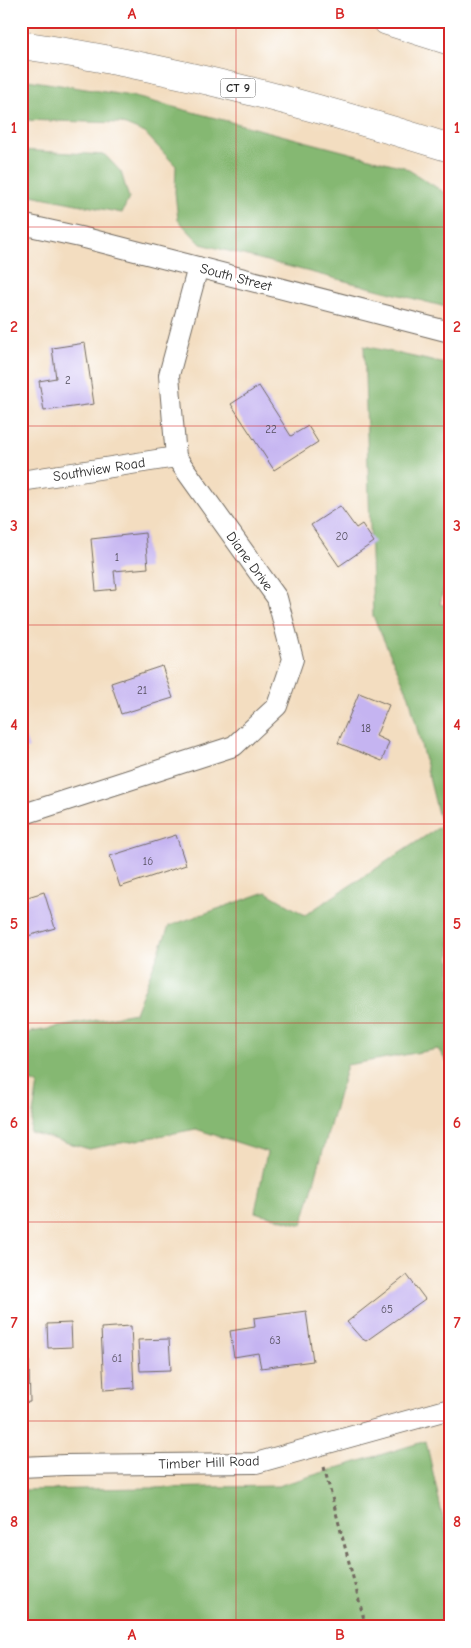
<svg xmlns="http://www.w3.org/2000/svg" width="471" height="1648" font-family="'Comic Neue',sans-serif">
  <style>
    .forest { fill: #85b872; stroke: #58724e }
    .building { fill: #c5b4f1 }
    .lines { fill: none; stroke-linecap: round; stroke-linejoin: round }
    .minor-casing { stroke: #71695f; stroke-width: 22 }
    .motorway-casing { stroke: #71695f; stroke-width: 29 }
    .path { stroke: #71695f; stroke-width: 3; stroke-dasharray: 4 4; stroke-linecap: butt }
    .minor { stroke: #fff; stroke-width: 20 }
    .motorway { stroke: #fff; stroke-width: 28 }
    .grid { fill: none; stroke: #d62828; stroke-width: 1; stroke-opacity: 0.55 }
    .labels { text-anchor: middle; stroke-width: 5; stroke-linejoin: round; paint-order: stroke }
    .number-label { font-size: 11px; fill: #524d5c }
    .shield { fill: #fff; stroke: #6b6b6b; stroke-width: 1 }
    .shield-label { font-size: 12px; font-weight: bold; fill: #2b2b2b }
    .street-label { font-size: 14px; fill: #2b2b2b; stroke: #fff }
    .neatline { fill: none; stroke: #d62828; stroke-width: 2 }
    .grid-label { font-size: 16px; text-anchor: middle; font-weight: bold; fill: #d62828 }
  </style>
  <rect width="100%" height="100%" fill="#fff"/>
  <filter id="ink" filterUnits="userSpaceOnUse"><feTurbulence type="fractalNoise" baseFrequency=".02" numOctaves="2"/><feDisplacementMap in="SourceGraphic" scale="10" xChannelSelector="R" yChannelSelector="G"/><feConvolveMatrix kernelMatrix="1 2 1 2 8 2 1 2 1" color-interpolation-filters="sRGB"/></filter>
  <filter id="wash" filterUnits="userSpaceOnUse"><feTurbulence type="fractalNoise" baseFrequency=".0096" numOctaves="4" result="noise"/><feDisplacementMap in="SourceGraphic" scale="20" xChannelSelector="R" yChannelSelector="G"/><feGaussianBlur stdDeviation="1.12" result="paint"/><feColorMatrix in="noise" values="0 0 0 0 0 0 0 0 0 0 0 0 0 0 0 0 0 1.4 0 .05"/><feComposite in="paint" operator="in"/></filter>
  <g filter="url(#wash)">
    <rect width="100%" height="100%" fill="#f3ddc0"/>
    <g class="forest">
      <path d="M21,79L131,96L404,167L450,196V308L201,244L178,220L175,192L176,166L145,133L121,123L21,120Z"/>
      <path d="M21,150L105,155L121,172L129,198L122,213L21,193Z"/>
      <path d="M364,346L450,365V562L440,604L450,607V1067L438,1049L347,1065L302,1225L255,1212L267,1152L196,1129L89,1149L30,1132L38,1084L21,1078V1034L135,1013L169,926L266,892L305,915L441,826L409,696L373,616Z"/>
      <path d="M426,1441L450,1550V1627H21V1490L278,1486Z"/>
    </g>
    <g id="blocks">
      <g class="building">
        <path d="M85,343L94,404L44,411L39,381L56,378L52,348Z"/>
        <path d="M259,386L291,436L308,426L318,442L274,470L231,404Z"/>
        <path d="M340,506L356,528L362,524L374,542L339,566L311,525Z"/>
        <path d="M145,533L148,568L114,571L116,589L96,591L91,539Z"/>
        <path d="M162,666L173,698L121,714L111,683Z"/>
        <path d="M359,693L389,705L376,736L389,742L382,761L338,743Z"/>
        <path d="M21,726L29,748L21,751Z"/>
        <path d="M176,835L186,865L120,887L110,856Z"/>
        <path d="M44,892L55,928L21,938V899Z"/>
        <path d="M407,1275L425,1299L366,1341L361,1338L347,1322Z"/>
        <path d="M306,1311L313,1361L261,1368L258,1353L234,1357L230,1331L255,1327L254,1318Z"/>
        <path d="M71,1323L72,1347L48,1348L47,1324Z"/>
        <path d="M131,1326L134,1388L104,1390L101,1328Z"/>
        <path d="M169,1339L171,1370L140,1371L138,1340Z"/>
        <path d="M21,1361H29L30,1402L21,1403Z"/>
      </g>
    </g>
  </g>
  <g filter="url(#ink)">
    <use href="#blocks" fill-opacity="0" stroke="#71695f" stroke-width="1"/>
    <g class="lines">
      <g class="minor-casing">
        <g id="minor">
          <path d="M21,224L89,239L450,332"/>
          <path d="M21,481L176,457"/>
          <path d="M21,815L234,746L277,706L293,659L277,598L176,457L169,375L198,267"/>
          <path d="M21,1467L65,1465L256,1463L450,1409"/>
        </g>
      </g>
      <g class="motorway-casing">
        <g id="motorway">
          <path d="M387,21L450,41"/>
          <path d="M21,45C167,66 309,104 450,148"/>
        </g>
      </g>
      <path class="path" d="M324,1467L366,1627"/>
      <use href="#minor" class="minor"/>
      <use href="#motorway" class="motorway"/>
    </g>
  </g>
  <path class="grid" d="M236,21V1627M21,227H450M21,426H450M21,625H450M21,824H450M21,1023H450M21,1222H450M21,1421H450"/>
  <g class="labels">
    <g class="number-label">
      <text x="68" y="384">2</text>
      <text x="271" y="433">22</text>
      <text x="342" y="540">20</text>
      <text x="117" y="561">1</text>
      <text x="142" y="694">21</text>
      <text x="366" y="732">18</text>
      <text x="148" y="865">16</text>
      <text x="387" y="1313">65</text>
      <text x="275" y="1344">63</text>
      <text x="117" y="1362">61</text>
    </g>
    <rect class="shield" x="220.5" y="78.5" width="35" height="19" rx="4"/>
    <g class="shield-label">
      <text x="238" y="92">CT 9</text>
    </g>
    <g class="street-label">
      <text transform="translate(236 277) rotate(15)" y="5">South Street</text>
      <text transform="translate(99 469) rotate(-9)" y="5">Southview Road</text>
      <text transform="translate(250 561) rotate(54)" y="5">Diane Drive</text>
      <text transform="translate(209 1462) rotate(-2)" y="5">Timber Hill Road</text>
    </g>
  </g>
  <rect width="471" height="1648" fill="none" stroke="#fff" stroke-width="55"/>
  <rect x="28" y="28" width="416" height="1592" class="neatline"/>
  <g class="grid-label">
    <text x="132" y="19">A</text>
    <text x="340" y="19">B</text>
    <text x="14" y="133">1</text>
    <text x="457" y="133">1</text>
    <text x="14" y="332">2</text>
    <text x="457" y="332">2</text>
    <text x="14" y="531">3</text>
    <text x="457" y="531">3</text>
    <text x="14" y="730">4</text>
    <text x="457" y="730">4</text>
    <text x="14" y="929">5</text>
    <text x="457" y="929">5</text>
    <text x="14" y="1128">6</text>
    <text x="457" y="1128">6</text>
    <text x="14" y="1328">7</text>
    <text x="457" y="1328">7</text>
    <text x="14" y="1527">8</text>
    <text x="457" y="1527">8</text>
    <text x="132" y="1640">A</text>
    <text x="340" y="1640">B</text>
  </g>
</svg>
